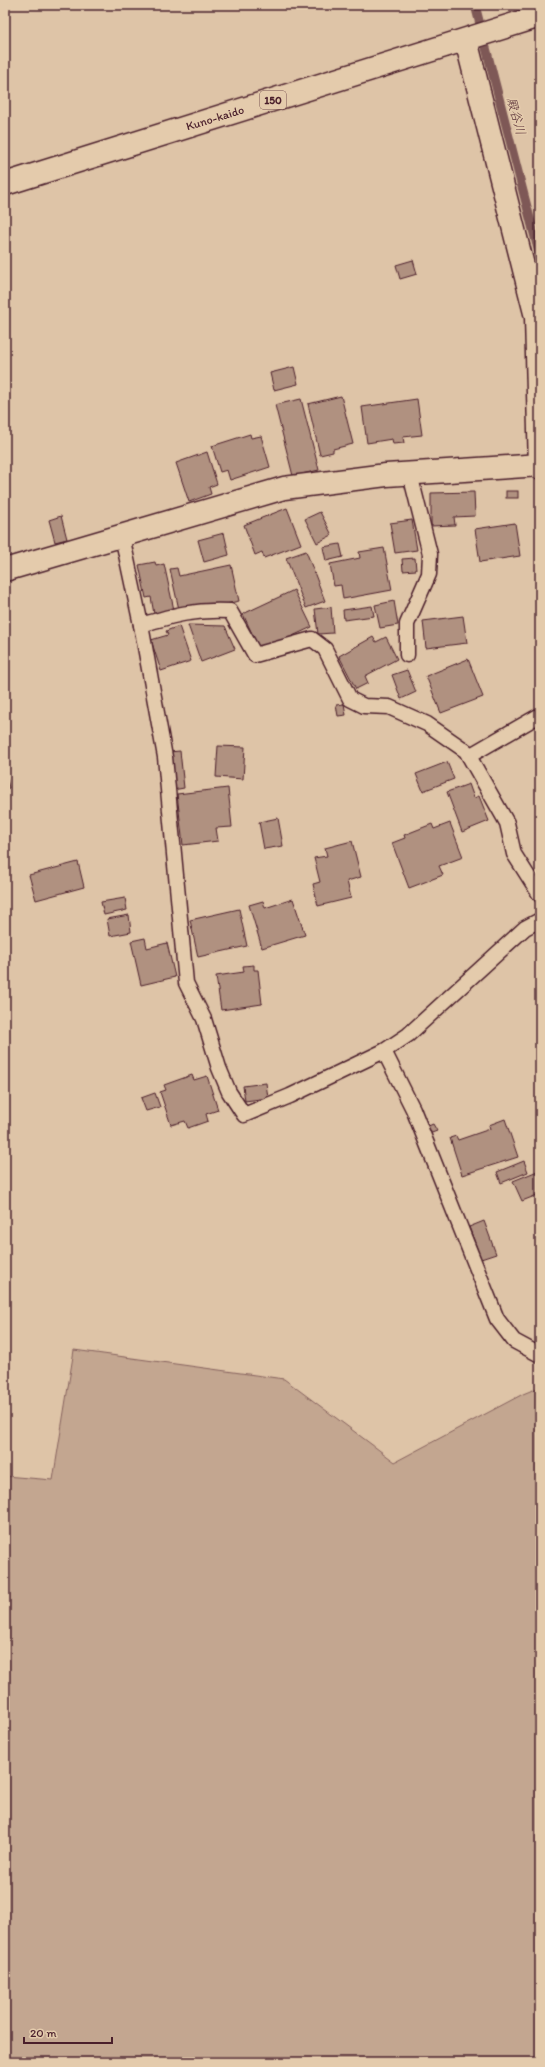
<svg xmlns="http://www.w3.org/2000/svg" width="545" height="2067" font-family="Itim,'Klee One',sans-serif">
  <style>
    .green { fill: #c3a690; stroke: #86625e }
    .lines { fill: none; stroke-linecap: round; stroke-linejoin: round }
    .stream { stroke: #7e5856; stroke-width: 9 }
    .building { fill: #b09180; stroke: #4a1f2b }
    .service-casing { stroke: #4a1f2b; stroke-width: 17 }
    .minor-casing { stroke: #4a1f2b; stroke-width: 25 }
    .trunk-casing { stroke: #4a1f2b; stroke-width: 25 }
    .service { stroke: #e4cbac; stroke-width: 14 }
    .minor { stroke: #e4cbac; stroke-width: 22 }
    .trunk { stroke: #e4cbac; stroke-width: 22 }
    .labels { text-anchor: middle; stroke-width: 3; stroke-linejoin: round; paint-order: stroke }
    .shield { fill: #e4cbac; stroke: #785352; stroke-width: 1 }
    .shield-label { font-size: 11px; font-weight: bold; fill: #4a1f2b }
    .street-label { font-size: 12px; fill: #4a1f2b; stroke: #e4cbac }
    .water-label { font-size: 13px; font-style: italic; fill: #5b3239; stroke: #e4cbac }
  </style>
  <rect width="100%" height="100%" fill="#dec4a7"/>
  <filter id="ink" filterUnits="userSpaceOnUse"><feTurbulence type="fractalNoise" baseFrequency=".025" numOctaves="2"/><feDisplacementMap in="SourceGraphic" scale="8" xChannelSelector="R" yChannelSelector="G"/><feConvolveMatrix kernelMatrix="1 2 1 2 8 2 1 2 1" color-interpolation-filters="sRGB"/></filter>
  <g filter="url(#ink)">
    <path class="green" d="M74,1350L284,1379L395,1462L523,1394L540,1387V2062H5V1476L53,1480Z"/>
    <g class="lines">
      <path class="stream" d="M475,5L540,257"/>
    </g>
    <g class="building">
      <path d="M413,260L417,274L400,279L396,265Z"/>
      <path d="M294,367L298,384L274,390L270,373Z"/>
      <path d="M341,396L353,444L333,449V452L320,455L308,404Z"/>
      <path d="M301,399L319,470L293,476L275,405Z"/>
      <path d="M417,399L422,435L403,437L404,443L393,444L392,439L367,443L362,407Z"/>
      <path d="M250,434L251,438L261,436L270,467L230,480L227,470L220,472L212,446Z"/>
      <path d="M207,452L217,484L209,487L211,494L189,502L176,463Z"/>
      <rect x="506" y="491" width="12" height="7"/>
      <path d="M474,492L475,516L454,517L455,525L431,526V493Z"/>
      <path d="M287,508L301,544L264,558L262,552L255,555L244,525Z"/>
      <path d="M320,512L332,535L317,543L305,519Z"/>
      <path d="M61,516L67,539L55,542L49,520Z"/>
      <path d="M412,520L417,550L395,553L390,523Z"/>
      <path d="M515,523L520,556L480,562L475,529Z"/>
      <path d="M224,533L229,555L204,562L198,540Z"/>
      <path d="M5,539L8,555L5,556Z"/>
      <path d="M340,544L343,557L326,561L323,547Z"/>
      <path d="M384,548L392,590L343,599L341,585L334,586L330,564L360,558L359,552Z"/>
      <path d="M306,551L325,601L306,608L286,558Z"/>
      <path d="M415,558L416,570L403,571L402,559Z"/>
      <path d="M155,562L156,566L164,564L174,610L154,614L151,597L146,598L139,565Z"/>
      <path d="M231,565L239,601L180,614L170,569L177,568L179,576Z"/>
      <path d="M294,590L312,627L260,651L243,614Z"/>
      <path d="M394,601L398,625L380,628L375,605Z"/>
      <path d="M372,606L374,616L344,620L343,610Z"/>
      <path d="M331,607L333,633L318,634L315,609Z"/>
      <path d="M463,616L467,643L426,648L423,621Z"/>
      <path d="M188,625L225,626L235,649L201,662Z"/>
      <path d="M179,626L191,661L161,671L151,640L168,635L166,631Z"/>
      <path d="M373,637L376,642L386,637L397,659L365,676L368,683L356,689L339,656Z"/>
      <path d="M468,659L483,697L441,713L426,676Z"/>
      <path d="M407,670L416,692L401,699L392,675Z"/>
      <path d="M344,704L346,715L338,716L336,705Z"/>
      <path d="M218,746L245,747L243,779L216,777Z"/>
      <path d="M180,751L184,788L173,790L169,752Z"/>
      <path d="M447,762L454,779L423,791L416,774Z"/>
      <path d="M5,770L9,788L5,789Z"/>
      <path d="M469,784L474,798L479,796L489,821L462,832L447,792Z"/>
      <path d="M228,788L232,827L216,828L218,841L183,845L177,794Z"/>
      <path d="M278,818L283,846L264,849L259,822Z"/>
      <path d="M450,823L463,857L439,866L443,875L409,888L392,843L405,838L404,835L432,824L434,829Z"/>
      <path d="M352,841L361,877L347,881L351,898L318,906L313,884L320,882L314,858L327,856L325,848Z"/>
      <path d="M78,862L84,887L36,900L29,875Z"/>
      <path d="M125,898L127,910L104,915L101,902Z"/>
      <path d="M293,899L305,935L262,948L249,905L263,901L265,908Z"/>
      <path d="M239,909L247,946L198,957L190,920Z"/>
      <path d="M129,915L131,932L110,936L107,919Z"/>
      <path d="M145,938L147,948L167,943L175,977L141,985L131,941Z"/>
      <path d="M254,965V970H258L262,1004L221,1010L216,976L244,972L243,966Z"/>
      <path d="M192,1075L194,1080L207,1076L218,1110L206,1114L208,1121L188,1128L185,1121L171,1125L160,1092L166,1090L164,1085Z"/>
      <path d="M266,1083L268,1098L245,1101L243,1086Z"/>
      <path d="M155,1093L160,1107L146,1111L141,1098Z"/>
      <path d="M505,1119L518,1157L462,1175L450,1138L456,1136L458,1140L490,1129L489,1125Z"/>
      <path d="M433,1124L437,1131L429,1134L426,1127Z"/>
      <path d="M524,1161L528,1172L501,1183L497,1172Z"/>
      <path d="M540,1170V1194L522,1201L513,1181Z"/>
      <path d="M484,1221L496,1254L481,1259L469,1227Z"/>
    </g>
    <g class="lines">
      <g class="service-casing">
        <g id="service">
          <path d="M122,536L141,625L165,757L186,983L204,1019L219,1068L229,1092L244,1115L290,1096L384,1051L408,1035L525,928L540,920"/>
          <path d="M141,625C174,615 196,609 230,611L255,655L312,639L325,649L350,699L364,706L389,707L427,724L466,751L507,823L514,854L540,895"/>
          <path d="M407,655V624L429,574L430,554L410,474"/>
          <path d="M469,756L540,715"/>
          <path d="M384,1051L413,1109L497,1319L514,1341L540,1355"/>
        </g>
      </g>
      <g class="minor-casing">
        <g id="minor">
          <path d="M466,40L536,317L540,468"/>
          <path d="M5,570L284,488L386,475L540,465"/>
        </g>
      </g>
      <g class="trunk-casing">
        <path id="trunk" d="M5,184L540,16"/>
      </g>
      <use href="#service" class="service"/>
      <use href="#minor" class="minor"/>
      <use href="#trunk" class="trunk"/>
    </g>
  </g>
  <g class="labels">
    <rect class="shield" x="260" y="91" width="26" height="18" rx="3"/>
    <g class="shield-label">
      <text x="273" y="104">150</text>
    </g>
    <g class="street-label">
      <text transform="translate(215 118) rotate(-17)" y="4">Kuno-kaido</text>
    </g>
    <g class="water-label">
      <text transform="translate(517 116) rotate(75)" y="5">殿谷川</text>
    </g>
  </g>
  <rect width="545" height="2067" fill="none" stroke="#e4cbac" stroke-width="20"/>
  <rect x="10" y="10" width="525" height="2047" fill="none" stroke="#4a1f2b" stroke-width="1.5" filter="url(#ink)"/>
  <path d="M24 2037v6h88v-6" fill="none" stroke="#4a1f2b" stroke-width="2"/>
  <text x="30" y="2037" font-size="12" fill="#4a1f2b" stroke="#e4cbac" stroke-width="3" paint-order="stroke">20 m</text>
</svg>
